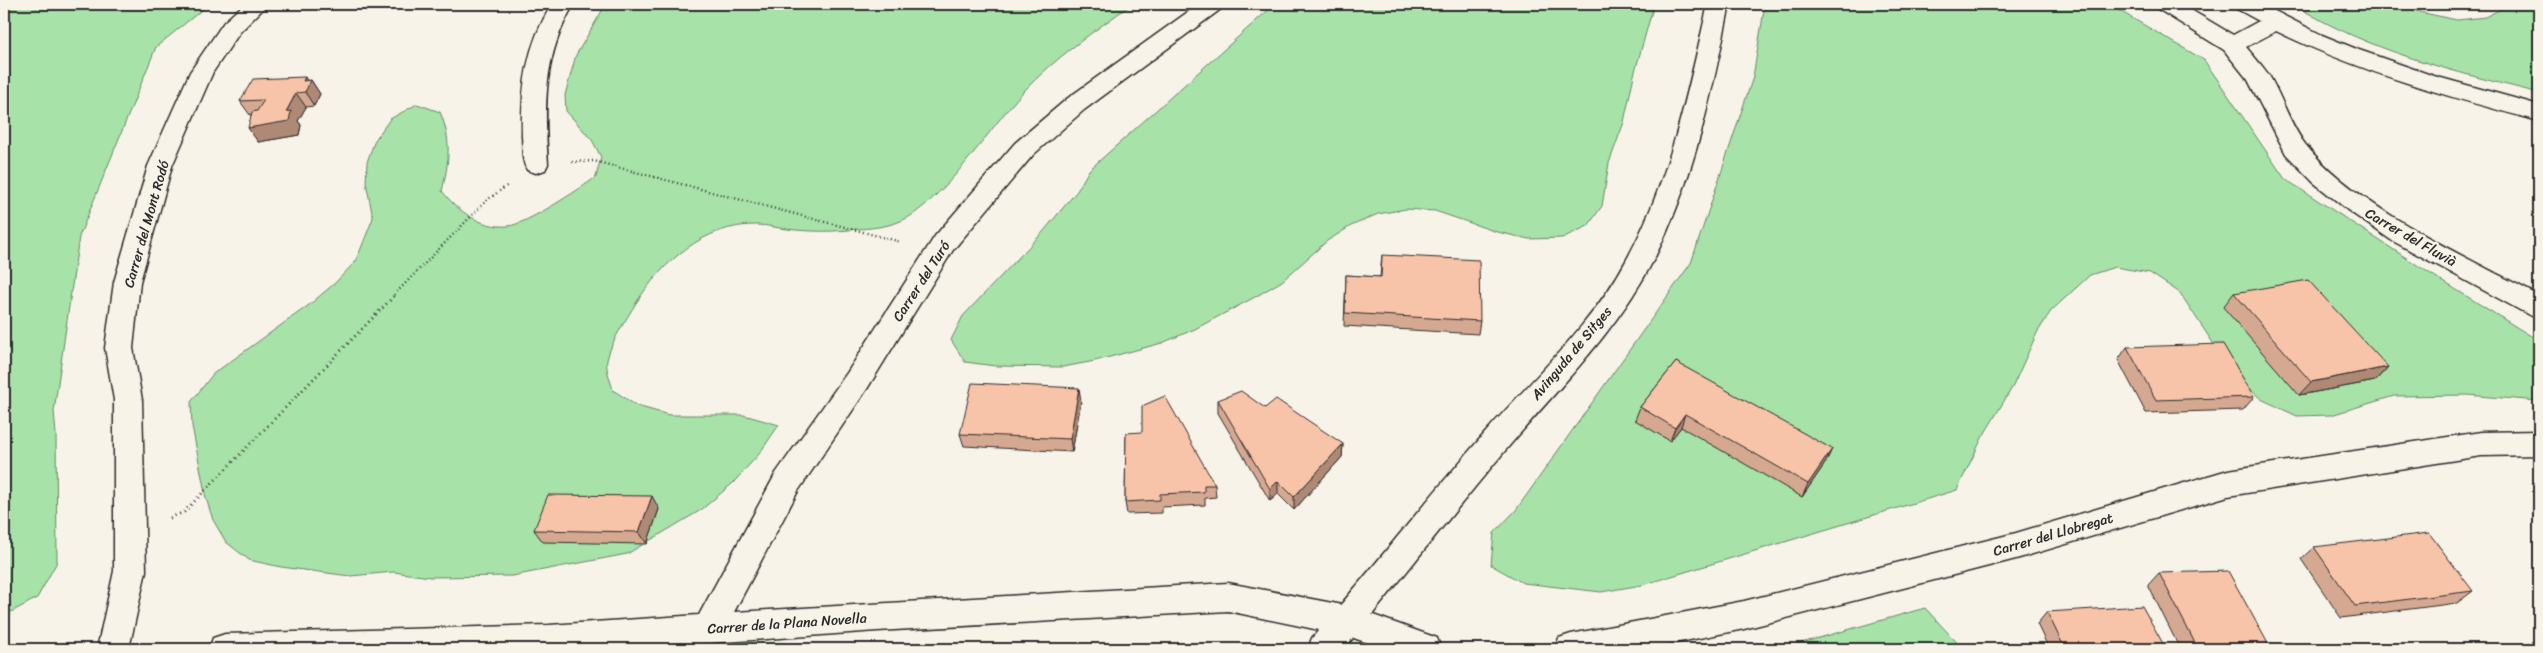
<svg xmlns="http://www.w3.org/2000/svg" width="2543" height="653" font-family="Sriracha,sans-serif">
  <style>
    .green { fill: #a7e2a8; stroke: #69866a }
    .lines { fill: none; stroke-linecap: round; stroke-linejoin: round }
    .minor-casing { stroke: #2b2b2b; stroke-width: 3 }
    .tertiary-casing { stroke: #2b2b2b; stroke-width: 3 }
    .path-far1 { stroke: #2b2b2b; stroke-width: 2.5; stroke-dasharray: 1 3; stroke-linecap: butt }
    .path { stroke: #2b2b2b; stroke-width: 3; stroke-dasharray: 1 4; stroke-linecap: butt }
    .minor { fill: #f7f3e8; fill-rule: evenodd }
    .tertiary { fill: #f7f3e8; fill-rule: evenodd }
    .wall { fill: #d5a991; stroke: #2b2b2b }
    .shaded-wall { fill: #ae8976; stroke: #2b2b2b }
    .building { fill: #f8c4a9; stroke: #2b2b2b }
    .labels { text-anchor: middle; stroke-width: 5; stroke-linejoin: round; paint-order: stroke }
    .street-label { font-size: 14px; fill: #2b2b2b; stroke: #f7f3e8 }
  </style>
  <rect width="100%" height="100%" fill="#f7f3e8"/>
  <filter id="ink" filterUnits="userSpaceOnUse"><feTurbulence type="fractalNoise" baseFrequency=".02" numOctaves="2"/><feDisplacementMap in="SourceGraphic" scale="10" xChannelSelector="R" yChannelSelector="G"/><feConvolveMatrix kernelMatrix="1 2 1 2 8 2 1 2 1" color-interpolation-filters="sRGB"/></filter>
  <g filter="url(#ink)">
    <g class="green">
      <path d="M4,4H209L156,47L79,237L54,411L56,435L57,562L37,598L4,616Z"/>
      <path d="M606,4H1132C1094,31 1055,58 1023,92C987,131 959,180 915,213C899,225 878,228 858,229C834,232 811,232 787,229C777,228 767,225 757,225C704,224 663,262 636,303C626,320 611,341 607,360C605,368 611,382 613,390L637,406L669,415H744L779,425L759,454L733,483L701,510L627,554L512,576L430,577L394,572L350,576L281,567L249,560L226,542L213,520L206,498L192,426L191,402L213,374L309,305L335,283L356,261L373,218L366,182L367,162L375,140L390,119L417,104L440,112C452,140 449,162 442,191C458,211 480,228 508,226C525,225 580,189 596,177L601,157L592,140L566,111L565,95L576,55Z"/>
      <path d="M1275,4H1654L1634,75L1624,122L1609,163L1602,206L1588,226L1562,238L1529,239L1497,232L1435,211L1406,209L1378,214L1351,226L1327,241L1282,281L1255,297L1195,329L1162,343L1095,361L1063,367L995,366L965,362L951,340L963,316L1043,232L1077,191L1089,170Z"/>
      <path d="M1765,4H2108L2204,60L2285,179L2434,276L2539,341V401L2467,395L2394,396L2331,415L2297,416L2261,399L2234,375L2180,293L2150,273L2115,267L2090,275L2051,311L2037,333L2013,386L1982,438L1957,490L1642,585L1601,592L1523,583L1491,565L1494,533L1516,510L1691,263L1753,77Z"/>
      <path d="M2293,4H2393L2424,13L2457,20L2485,17L2511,4H2539V93C2455,72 2367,51 2293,4Z"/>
      <path d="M1925,608L1963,649H1780Z"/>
    </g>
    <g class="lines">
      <g class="minor-casing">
        <g id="minor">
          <path d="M244,4H268L240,32L213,72L172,166L140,282L133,348L142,400L146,571L129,649H97L114,571V400L105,348L114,282L148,166L190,72L224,22Z"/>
          <path d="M552,4H574C543,56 544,105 548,164L545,170L536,173L527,170C521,160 523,148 522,136C521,88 526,46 552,4Z"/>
          <path d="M1199,4H1224L1221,9L1084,110L1033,155L953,250L867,389L798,491L734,612L1228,583L1348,606L1437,638L1441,649H1385L1348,636L1228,611L877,631L627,649H209L213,638L225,634L549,625L699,615L776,473L847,373L935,236L1015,143L1068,98Z"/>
          <path d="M2155,4H2181L2233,35L2259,21L2237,9L2234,4H2261L2322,35L2359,50L2434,76L2539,105V121C2449,97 2360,72 2276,31L2246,47C2254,57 2263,66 2270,77C2282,98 2290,124 2305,144C2356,208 2467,257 2539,296V318L2529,315L2391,240L2349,211L2313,182L2286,154L2248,80L2224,50L2158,9Z"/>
          <path d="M2539,431V455L2481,456L2228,496L2016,559L1744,629L1645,649H1555L1559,638L1571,634L1744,601L2016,533L2228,470L2481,432Z"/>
        </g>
      </g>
      <g class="tertiary-casing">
        <path id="tertiary" d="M1708,4H1730C1712,92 1694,181 1653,261C1615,334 1556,390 1504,452C1449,517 1398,584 1344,649H1308L1312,638C1371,571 1426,500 1485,433C1534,377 1592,325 1627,259C1670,180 1688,91 1708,4Z"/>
      </g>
      <g class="path-far1">
        <path d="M572,162L594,161L901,242"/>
        <path d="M394,295L487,200L508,185"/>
      </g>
      <path class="path" d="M170,518L184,512L396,294"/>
      <use href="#minor" class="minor"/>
      <use href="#tertiary" class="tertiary"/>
    </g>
    <g class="wall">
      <path d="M311,80L320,94L314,106L306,107L298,121L301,125L299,135L258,142L251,115H250L240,101L308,81Z"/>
      <path d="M1382,255L1480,321L1478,334L1344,326L1346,275L1380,277Z"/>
      <path d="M2234,293L2388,367L2375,381L2299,395L2223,307Z"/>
      <path d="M2127,347L2254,397L2243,410L2146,413L2118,360Z"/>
      <path d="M1676,362L1826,462L1802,497L1681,427L1670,441L1635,420L1640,407Z"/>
      <path d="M1218,400L1265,408L1343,444L1342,457L1294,510L1278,494L1270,501L1218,413Z"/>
      <path d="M1081,401L1072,452L964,446L960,434Z"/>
      <path d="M1126,433L1215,485L1216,497L1205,498V505L1162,507V513L1127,514L1125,502Z"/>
      <path d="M659,509L647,544L543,542L534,530Z"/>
      <path d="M2314,547L2473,591L2457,603L2341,618L2301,559Z"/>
      <path d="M2159,573L2271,649H2180L2148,585Z"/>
      <path d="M2047,612L2166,649H2049L2037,624Z"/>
    </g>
    <g class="shaded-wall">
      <path d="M305,77L309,83L311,80L320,94L314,106L305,92L303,81Z"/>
      <path d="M296,93L306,107L298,121L301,125L299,135L258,142L248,128L286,112Z"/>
      <path d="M2388,367L2375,381L2299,395L2311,382Z"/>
      <path d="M1079,388L1081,401L1072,452L1070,439Z"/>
      <path d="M1685,414L1681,427L1670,441L1675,428Z"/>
      <path d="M1343,444L1342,457L1294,510V497Z"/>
      <path d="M1832,449L1826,462L1802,497L1808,484Z"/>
      <path d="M1278,481V494L1270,501V489Z"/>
      <path d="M652,496L659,509L647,544L639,532Z"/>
    </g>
    <g class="building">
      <path d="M305,77L303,81L311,80L305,92L296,93L286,112L291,111L289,121L248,128L252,112L257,111L264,100L240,101L253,79Z"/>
      <path d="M1382,255L1479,260L1480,321L1345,313L1346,275L1381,277Z"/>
      <path d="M2308,280L2388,367L2311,382L2234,293Z"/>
      <path d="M2223,344L2254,397L2156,400L2127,347Z"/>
      <path d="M1676,362L1832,449L1808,484L1685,414L1675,428L1640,407Z"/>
      <path d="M972,383L1079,388L1070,439L960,434Z"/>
      <path d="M1241,391L1265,408L1276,399L1343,444L1294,497L1278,481L1270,489L1218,400Z"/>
      <path d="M1165,396L1215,485H1204V492L1160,494V500L1125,502L1126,433L1142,432V406Z"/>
      <path d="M548,495L652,496L639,532L534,530Z"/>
      <path d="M2429,533L2473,591L2355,606L2314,547Z"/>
      <path d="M2228,571L2271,649H2198L2159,573Z"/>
      <path d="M2142,606L2166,649H2065L2047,612Z"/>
    </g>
  </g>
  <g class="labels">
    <g class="street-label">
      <text transform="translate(146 224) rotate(-74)" y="5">Carrer del Mont Rodó</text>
      <text transform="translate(2411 237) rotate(30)" y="5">Carrer del Fluvià</text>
      <text transform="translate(921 281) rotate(-57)" y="5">Carrer del Turó</text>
      <text transform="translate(1571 353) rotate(-50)" y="5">Avinguda de Sitges</text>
      <text transform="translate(2053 534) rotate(-16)" y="5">Carrer del Llobregat</text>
      <text transform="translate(787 623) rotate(-4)" y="5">Carrer de la Plana Novella</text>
    </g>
  </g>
  <rect width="2543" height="653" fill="none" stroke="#f7f3e8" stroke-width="20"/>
  <rect x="10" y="10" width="2523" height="633" fill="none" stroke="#2b2b2b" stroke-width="2" filter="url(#ink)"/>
</svg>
